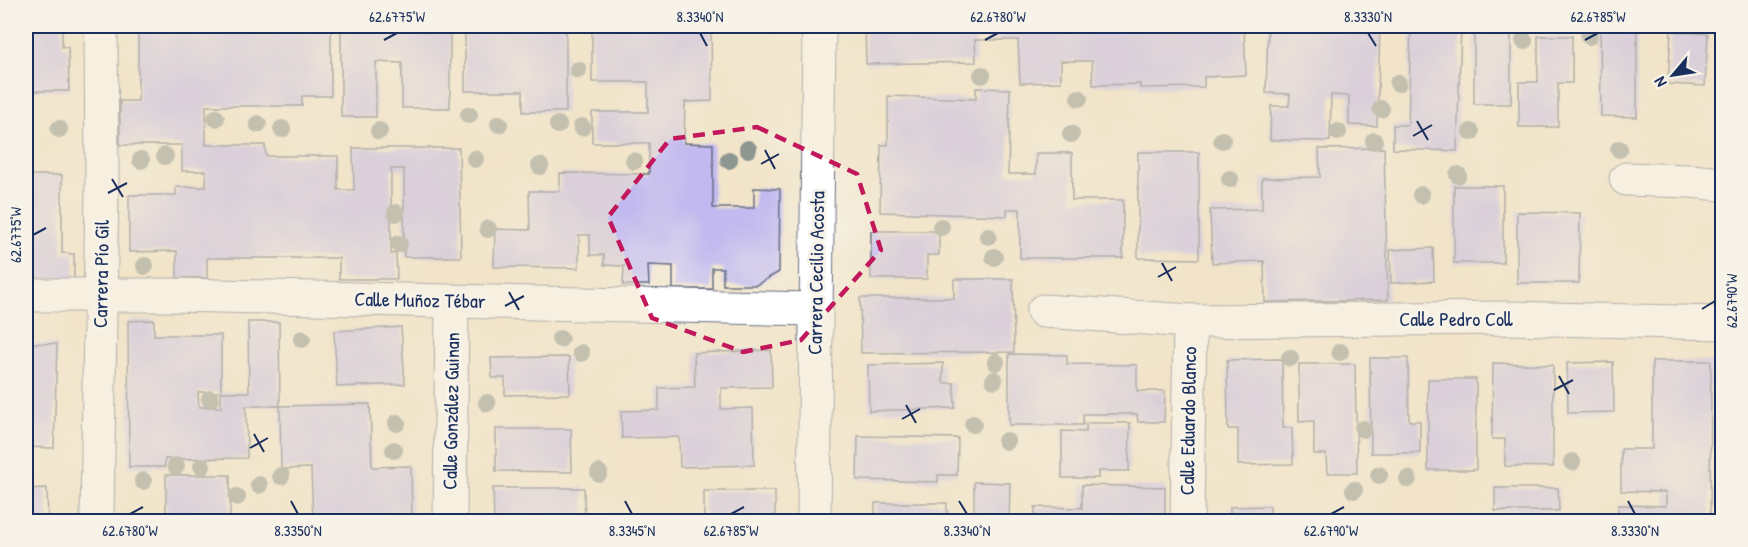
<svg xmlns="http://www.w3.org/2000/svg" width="1748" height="547" font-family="'Patrick Hand',sans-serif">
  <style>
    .building { fill: #c1b9ef }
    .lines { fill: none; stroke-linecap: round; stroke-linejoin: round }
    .minor-casing { stroke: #666e83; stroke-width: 35 }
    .minor { stroke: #fff; stroke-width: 33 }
    .tree { fill: #8d9691 }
    .marked { fill: none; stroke: #c2185b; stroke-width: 4.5; stroke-dasharray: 12 8; stroke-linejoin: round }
    .ticks { fill: none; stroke: #1b2f5e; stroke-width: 2 }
    .labels { text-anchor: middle; stroke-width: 6; stroke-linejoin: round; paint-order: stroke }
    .street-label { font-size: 20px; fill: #1b2f5e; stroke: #f7f3e8 }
    .neatline { fill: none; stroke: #1b2f5e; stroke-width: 2 }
    .ticks-label { font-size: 15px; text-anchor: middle; fill: #1b2f5e }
  </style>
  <rect width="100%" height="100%" fill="#f7f3e8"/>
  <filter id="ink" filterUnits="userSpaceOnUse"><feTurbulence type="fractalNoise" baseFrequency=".0167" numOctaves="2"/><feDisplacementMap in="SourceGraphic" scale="12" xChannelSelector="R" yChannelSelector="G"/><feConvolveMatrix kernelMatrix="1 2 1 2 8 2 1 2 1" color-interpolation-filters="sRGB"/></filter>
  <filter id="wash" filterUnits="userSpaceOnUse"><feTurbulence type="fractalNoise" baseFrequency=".008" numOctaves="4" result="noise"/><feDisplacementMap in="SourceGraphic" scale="24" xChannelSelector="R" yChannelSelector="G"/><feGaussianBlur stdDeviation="1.35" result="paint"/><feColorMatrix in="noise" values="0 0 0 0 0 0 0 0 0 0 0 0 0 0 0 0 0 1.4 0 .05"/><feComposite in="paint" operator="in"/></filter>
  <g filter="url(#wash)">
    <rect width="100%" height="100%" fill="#f1e4c9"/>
    <g id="blocks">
      <g class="building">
        <path d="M26,26H62V47H68L69,91H32V106H26Z"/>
        <path d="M138,26H331V96H302V106H206V145H265L266,156H338V190H354L353,148H459L461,257H404V169H391V254L396,253L397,279H339V258H207V278H177V251L129,252V195H176V187H206V171H182V145H120V101H138Z"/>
        <path d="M341,26H426V32H450V108H402V63L376,62V117H341Z"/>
        <path d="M465,26H566V112H523V91H465Z"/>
        <path d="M592,26H711L712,101L685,102L684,143L713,144V208H754V188L780,189L779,272L756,285H723V268H712V289H673V266L648,265L649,285H623L624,266L604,265V255H590V235H579V268L494,267L495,229L530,230L529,191H560V173L649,174V143H592V112H648V82H592Z"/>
        <path d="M865,26H1244L1246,75L1204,77V87L1140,88V84L1093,85L1092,61H1061V82L1020,83L1018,40H975L976,62L866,64Z"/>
        <path d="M1268,26H1380L1377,126L1349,125V96L1331,95L1330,141L1270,140L1271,106H1289L1290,94L1266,93Z"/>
        <path d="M1411,26H1461L1457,151L1393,149V125H1408Z"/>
        <rect x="1474" y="26" width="37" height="78"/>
        <path d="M1600,26H1637V117L1601,116Z"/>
        <path d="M1671,31L1708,34L1705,86L1668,84Z"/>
        <path d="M1538,36H1572V83H1558V127H1519V82H1538Z"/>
        <path d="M976,88L1010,89L1008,174H1036V153H1072V200H1123V258H1020V209H1007V216L880,212L881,145H888V96L976,99Z"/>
        <path d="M1384,148L1388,300L1265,302L1264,261L1212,263L1210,210L1262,209V178L1320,177L1319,149Z"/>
        <path d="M1138,152H1199V259L1138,258Z"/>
        <path d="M26,175H62V253L74,254V280H26Z"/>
        <rect x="1454" y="186" width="49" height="77"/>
        <path d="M1517,212L1580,213L1579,283H1517Z"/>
        <path d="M871,231H939V255H927V279H871Z"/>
        <path d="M1433,248L1434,281L1391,283L1390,250Z"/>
        <path d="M954,279H1013L1014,352L861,353L860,298H954Z"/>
        <path d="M154,320V335H221V392H198L199,407H221V392H249L248,322H279L280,406L370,404L372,467L411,466L412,521L313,522L311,468L281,469L280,406H246L247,458L165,459V467H129L128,321Z"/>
        <path d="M401,327L405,384L337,387L334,331Z"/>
        <path d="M26,343L57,344L54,448L26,447Z"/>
        <path d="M771,350L772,387L721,388V409L753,408L754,465L680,467L679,437L622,438L621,411L659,410V388L695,387L694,353Z"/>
        <path d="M1009,354L1067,355V364L1137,365V391H1165L1164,422H1138L1137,414H1083V425H1009Z"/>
        <path d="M569,357L570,394L505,395V378H492L491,358Z"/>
        <path d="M1370,358H1408L1409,421H1420V453H1371Z"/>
        <path d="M1282,359L1283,428H1292L1293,464L1238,465V429H1228L1227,360Z"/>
        <path d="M1652,361H1711L1710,522H1618V505L1666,506V492L1621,491V449H1652Z"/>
        <path d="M1613,362L1614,412L1568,413L1567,363Z"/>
        <path d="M943,363V383H954L955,408L869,411L868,365Z"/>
        <path d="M1493,363L1553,365V467L1505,466V439H1492Z"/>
        <path d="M1299,364H1355L1357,473H1327L1326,454H1314V421L1299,422Z"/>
        <rect x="1428" y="379" width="48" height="91"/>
        <path d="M1086,423H1130L1129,471H1098V478H1062V431L1086,432Z"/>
        <path d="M496,429H571L572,472L496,471Z"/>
        <path d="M858,436L958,438L957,475H938V482L857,480Z"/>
        <rect x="166" y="475" width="64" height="47"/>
        <path d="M974,482L1010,483L1009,522H974Z"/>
        <path d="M1082,485L1165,487V522H1035V507L1082,508Z"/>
        <path d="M47,488L48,522H26V489Z"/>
        <path d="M493,488H584L585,522H494Z"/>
        <path d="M1495,488H1558L1559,511H1495Z"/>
        <rect x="704" y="491" width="71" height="31"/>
        <rect x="875" y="503" width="72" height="19"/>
        <path d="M1270,506V522H1230V507Z"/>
      </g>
    </g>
  </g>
  <g filter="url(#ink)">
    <use href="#blocks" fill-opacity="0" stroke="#666e83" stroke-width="1.5"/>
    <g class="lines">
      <g class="minor-casing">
        <g id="minor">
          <path d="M1626,179L1690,181L1722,184"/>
          <path d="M26,295H173L815,309"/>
          <path d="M1043,311L1190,321L1506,318L1722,323"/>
          <path d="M97,522L102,185L101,26"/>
          <path d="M450,522L452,301"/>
          <path d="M814,522L819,26"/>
          <path d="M1187,522L1190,321"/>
        </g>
      </g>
      <use href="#minor" class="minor"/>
    </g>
    <g class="tree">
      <circle cx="1589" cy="36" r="9"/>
      <circle cx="1524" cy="41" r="9"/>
      <circle cx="578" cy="70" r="9"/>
      <circle cx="982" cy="75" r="9"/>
      <circle cx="1398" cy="83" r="9"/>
      <circle cx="1079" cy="98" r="9"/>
      <circle cx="1381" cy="109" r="9"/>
      <circle cx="469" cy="115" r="9"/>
      <circle cx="216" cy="118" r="9"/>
      <circle cx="258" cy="124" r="9"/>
      <circle cx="499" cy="124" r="9"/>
      <circle cx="558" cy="125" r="9"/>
      <circle cx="582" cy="127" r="9"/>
      <circle cx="59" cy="129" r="9"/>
      <circle cx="282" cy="129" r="9"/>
      <circle cx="379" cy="131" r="9"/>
      <circle cx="1338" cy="132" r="9"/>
      <circle cx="1471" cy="132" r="9"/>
      <circle cx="1071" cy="134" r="9"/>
      <circle cx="1222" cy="140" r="9"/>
      <circle cx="1374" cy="141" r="9"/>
      <circle cx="748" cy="149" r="9"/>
      <circle cx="1619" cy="149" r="9"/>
      <circle cx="165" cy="156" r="9"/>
      <circle cx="475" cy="159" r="9"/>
      <circle cx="141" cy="160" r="9"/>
      <circle cx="729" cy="160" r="9"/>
      <circle cx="634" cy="161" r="9"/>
      <circle cx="540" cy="166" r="9"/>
      <circle cx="1458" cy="175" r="9"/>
      <circle cx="1230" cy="179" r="9"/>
      <circle cx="1421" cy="195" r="9"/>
      <circle cx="396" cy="213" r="9"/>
      <circle cx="941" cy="227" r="9"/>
      <circle cx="488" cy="229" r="9"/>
      <circle cx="988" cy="236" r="9"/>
      <circle cx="399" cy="244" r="9"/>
      <circle cx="994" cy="257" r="9"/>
      <circle cx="145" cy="266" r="9"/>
      <circle cx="302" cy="339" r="9"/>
      <circle cx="560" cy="339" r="9"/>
      <circle cx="1340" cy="352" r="9"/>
      <circle cx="581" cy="353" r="9"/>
      <circle cx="1290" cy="358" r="9"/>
      <circle cx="996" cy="362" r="9"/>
      <circle cx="994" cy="380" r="9"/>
      <circle cx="210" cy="399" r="9"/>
      <circle cx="487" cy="403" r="9"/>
      <circle cx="397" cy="423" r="9"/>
      <circle cx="973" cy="424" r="9"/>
      <circle cx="1363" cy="429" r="9"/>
      <circle cx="1006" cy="441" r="9"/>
      <circle cx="394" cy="450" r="9"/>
      <circle cx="1572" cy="462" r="9"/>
      <circle cx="176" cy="466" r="9"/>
      <circle cx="202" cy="466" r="9"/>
      <circle cx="599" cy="473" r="9"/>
      <circle cx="1379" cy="475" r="9"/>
      <circle cx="281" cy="476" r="9"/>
      <circle cx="1408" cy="479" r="9"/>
      <circle cx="143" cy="481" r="9"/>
      <circle cx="259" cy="485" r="9"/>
      <circle cx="1354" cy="490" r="9"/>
      <circle cx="237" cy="497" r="9"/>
    </g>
  </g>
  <path d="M0 0H1748V547H0ZM757,127L857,174L881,250L801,340L743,352L652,318L608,217L670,139Z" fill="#f1e4c9" fill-opacity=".55" fill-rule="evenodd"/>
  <path class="marked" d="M757,127L857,174L881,250L801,340L743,352L652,318L608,217L670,139Z"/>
  <path class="ticks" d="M700,33L707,46M1368,33L1376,46M384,40L397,33M985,40L998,33M1585,40L1598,33M1417,121L1428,140M1413,136L1432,125M765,150L775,169M761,164L779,154M112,179L123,197M108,193L127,183M33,235L46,228M1162,263L1172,281M1158,277L1176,267M509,292L519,310M505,306L524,296M1702,309L1715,301M1559,376L1569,394M1554,390L1573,380M906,405L916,423M902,419L920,409M254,434L264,452M250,448L268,438M291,501L298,514M625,501L632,514M959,501L967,514M1628,501L1635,514M130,514L143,507M731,514L744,507M1331,514L1344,507"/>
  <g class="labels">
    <g class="street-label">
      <text transform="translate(816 273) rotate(-89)" y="7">Carrera Cecilio Acosta</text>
      <text transform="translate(101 274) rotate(-89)" y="7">Carrera Pío Gil</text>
      <text transform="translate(420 300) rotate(1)" y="7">Calle Muñoz Tébar</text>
      <text x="1456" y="326">Calle Pedro Coll</text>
      <text transform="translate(451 411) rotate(-89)" y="7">Calle González Guinan</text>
      <text transform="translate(1188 421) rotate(-89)" y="7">Calle Eduardo Blanco</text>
    </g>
  </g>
  <rect width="1748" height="547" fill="none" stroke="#f7f3e8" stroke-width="66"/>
  <g transform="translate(1673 75) rotate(241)" stroke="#f7f3e8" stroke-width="4.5" paint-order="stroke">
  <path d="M0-4.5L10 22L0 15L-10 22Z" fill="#1b2f5e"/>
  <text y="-9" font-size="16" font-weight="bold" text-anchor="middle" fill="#1b2f5e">N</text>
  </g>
  <rect x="33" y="33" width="1682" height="481" class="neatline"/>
  <g class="ticks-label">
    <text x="397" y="22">62.6775°W</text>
    <text x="700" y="22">8.3340°N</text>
    <text x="998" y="22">62.6780°W</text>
    <text x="1368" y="22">8.3330°N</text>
    <text x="1598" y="22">62.6785°W</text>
    <text transform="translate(16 235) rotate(-90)" y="5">62.6775°W</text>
    <text transform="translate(1732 301) rotate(-90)" y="5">62.6790°W</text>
    <text x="130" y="536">62.6780°W</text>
    <text x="298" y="536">8.3350°N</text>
    <text x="632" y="536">8.3345°N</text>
    <text x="731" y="536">62.6785°W</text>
    <text x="967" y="536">8.3340°N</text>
    <text x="1331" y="536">62.6790°W</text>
    <text x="1635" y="536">8.3330°N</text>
  </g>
</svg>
